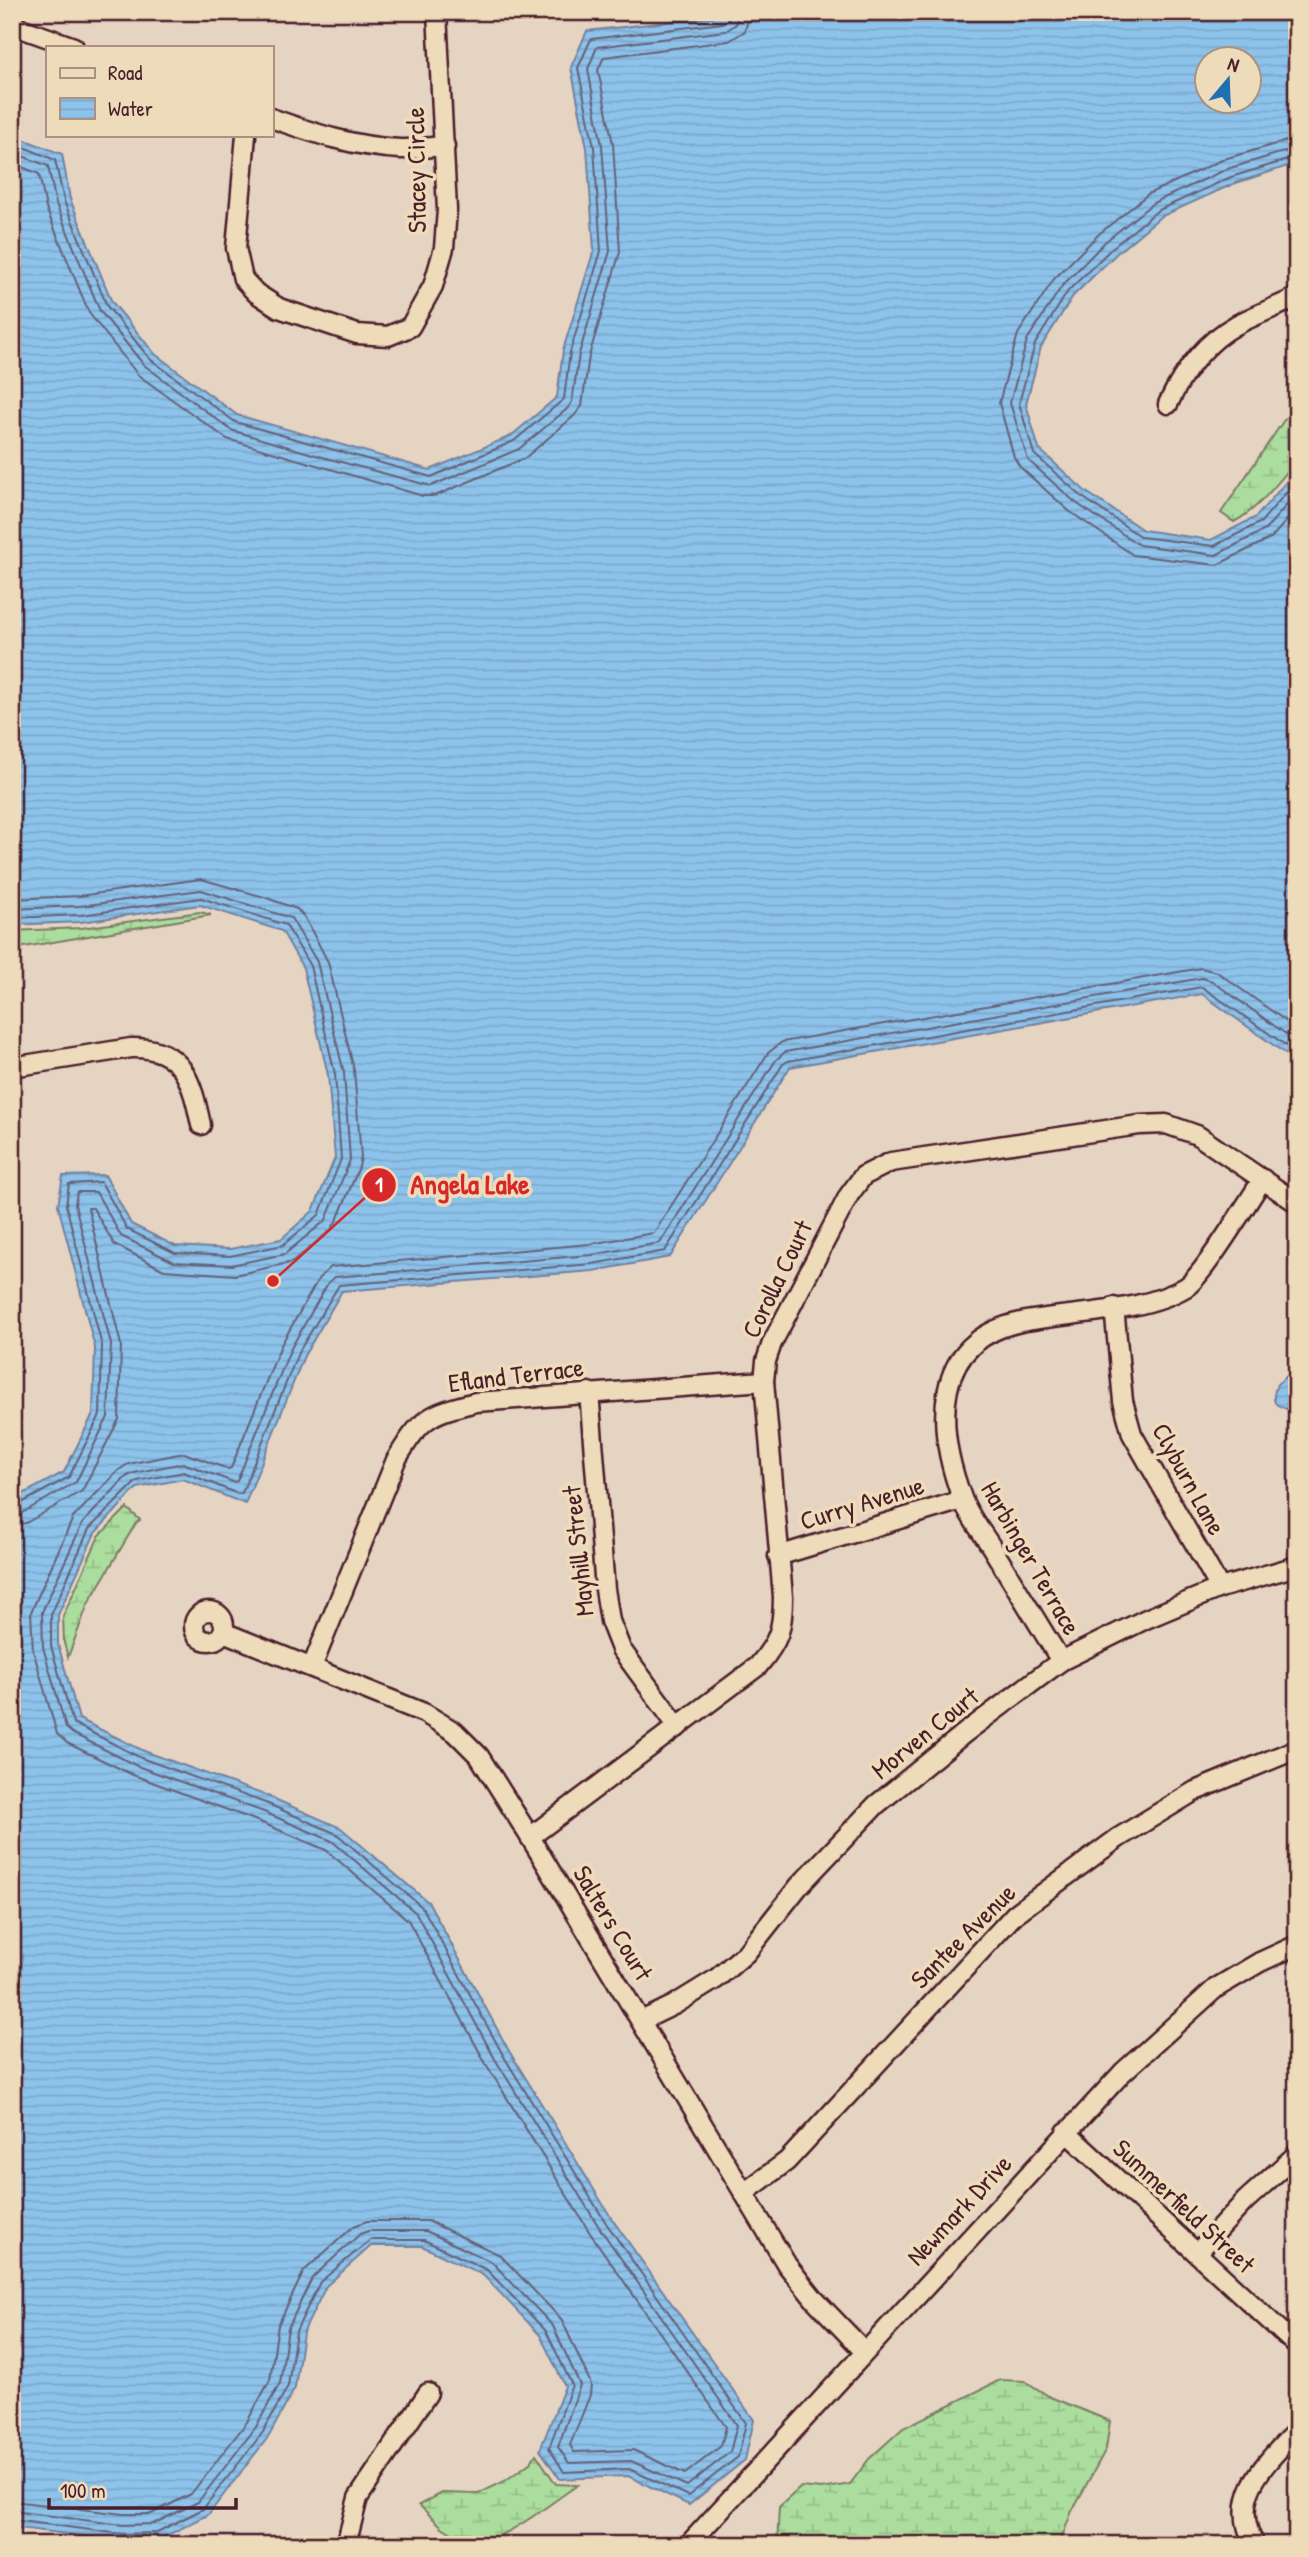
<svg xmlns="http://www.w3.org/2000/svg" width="1309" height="2557" font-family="'Patrick Hand',sans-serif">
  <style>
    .wetland { fill: url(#wetland-marsh); stroke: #7a7e64; stroke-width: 2 }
    .water { fill: url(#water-rules); stroke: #72819e; stroke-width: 2; fill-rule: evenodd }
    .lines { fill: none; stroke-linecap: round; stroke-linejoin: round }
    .shore { stroke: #656178; stroke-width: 2 }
    .minor-casing { stroke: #4a1f2b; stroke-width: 23 }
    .minor { stroke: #eedbb9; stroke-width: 18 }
    .labels { text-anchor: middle; stroke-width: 7; stroke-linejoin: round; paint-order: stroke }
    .street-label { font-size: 26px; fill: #4a1f2b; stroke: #eedbb9 }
    .leader { fill: none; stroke: #d62828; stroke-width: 2.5 }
    .callout-dot { fill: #d62828; stroke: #eedbb9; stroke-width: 2.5 }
    .mark-label { font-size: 21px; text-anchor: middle; font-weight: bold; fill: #fff }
    .callout-label { font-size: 28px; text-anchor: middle; font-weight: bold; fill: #d62828; stroke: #eedbb9; stroke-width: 7; stroke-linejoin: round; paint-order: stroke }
  </style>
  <defs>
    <pattern id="wetland-marsh" width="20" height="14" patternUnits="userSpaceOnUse" patternTransform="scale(1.75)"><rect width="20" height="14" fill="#abdd9e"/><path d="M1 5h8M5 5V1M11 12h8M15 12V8" fill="none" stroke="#95bd88"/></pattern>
    <pattern id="water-rules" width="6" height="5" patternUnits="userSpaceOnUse" patternTransform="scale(1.75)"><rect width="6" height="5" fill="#8dc3eb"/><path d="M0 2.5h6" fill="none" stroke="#7ba7ca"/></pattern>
  </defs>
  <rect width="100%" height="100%" fill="#e6d4c3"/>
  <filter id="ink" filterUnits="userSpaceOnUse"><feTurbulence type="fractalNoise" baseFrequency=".0143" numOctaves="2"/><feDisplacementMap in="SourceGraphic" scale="14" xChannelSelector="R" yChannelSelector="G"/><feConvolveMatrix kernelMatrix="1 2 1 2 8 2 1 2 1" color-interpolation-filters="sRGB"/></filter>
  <g filter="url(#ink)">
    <g class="wetland">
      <path d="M1297,412V460C1278,482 1260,508 1234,522L1221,513L1284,420Z"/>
      <path d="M200,912L211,915L12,949V931L81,928Z"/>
      <path d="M127,1508L140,1520L136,1523L88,1604L68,1657L64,1643L63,1616L99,1536Z"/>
      <path d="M1000,2380L1025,2381L1050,2397L1110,2421L1106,2449L1072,2511L1059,2545H777L779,2507L801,2487L821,2489L850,2484L869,2459L903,2428Z"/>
      <path d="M536,2454L556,2484L578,2485C544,2507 512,2537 471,2545L442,2527L419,2505L442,2493L478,2494L505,2481L531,2462Z"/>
    </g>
    <g class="water">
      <path d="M757,12H1297V163L1233,184L1160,217L1117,253L1073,296L1041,347L1026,404L1039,449L1085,491L1143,530L1211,540L1256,517L1297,469V1062L1202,994L790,1067L670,1257L593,1271L342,1291L304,1356L245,1504L183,1479L137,1488L95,1533L58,1615V1644L79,1719L144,1751L270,1797L341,1828L429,1903L509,2051L612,2219L754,2420L745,2460L689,2505L628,2476L560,2479L540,2450L565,2386L540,2335L483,2275L422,2246H371L326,2286L303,2333L295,2388L269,2436L208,2515L158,2540L122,2541L12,2527V1500L64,1472L93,1414L95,1348L58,1205L63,1176L105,1175L131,1224L175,1246L230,1249L281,1239L313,1211L335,1158L328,1075L303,968L282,931L200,905L81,922L12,925V135L62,154L70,199L112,302L155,354L237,415L430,470L511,436L557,397L563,350L594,250L587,148L571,67L587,31ZM1208,60H1250V102H1208Z"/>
      <path d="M1287,1376L1297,1382V1412C1279,1406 1268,1408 1277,1384Z"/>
    </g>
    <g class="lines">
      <g class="shore">
        <path d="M1297,138L1224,159L1148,194L1099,234L1054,279L1018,334L999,403L1014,457L1020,467L1069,511L1133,555L1217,565L1271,538L1297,509"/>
        <path d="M12,142L55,160L64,201L107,306L150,359L235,422L431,477L514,441L564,399L570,352L601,251L594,147L578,68L591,39L723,23L729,19L731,12"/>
        <path d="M1297,148L1227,169L1153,203L1106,241L1062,286L1027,340L1010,403L1028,460L1076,503L1139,545L1216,555L1265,530L1297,493"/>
        <path d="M12,152L48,166L56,204L100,311L144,365L231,430L326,458L431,486L519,449L567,409L572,402L579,354L610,251L602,146L588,69L597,47L726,31L736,24L739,12"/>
        <path d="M1297,157L1231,177L1157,211L1112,248L1068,291L1035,344L1019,403L1034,454L1081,496L1141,537L1214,546L1261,522L1297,480"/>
        <path d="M12,163L39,174L46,208L89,313L138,375L227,439L423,496H435L525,458L574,416L582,406L589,356L620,252L613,144L598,70L604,57L729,41L745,31L750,12"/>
        <path d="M12,899L79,896L201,879L264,897L297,909L305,918L328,962L354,1070L361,1157L359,1167L337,1220L331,1230L293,1262L235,1275L164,1270L114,1244L93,1208H88L121,1345L119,1419L82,1491L26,1523L12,1525"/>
        <path d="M12,909L80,906L201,890L291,918L317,962L344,1073L350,1160L326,1220L285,1254L231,1265L174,1262L121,1236L96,1192H77L75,1205L111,1344L108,1417L76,1482L22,1513L12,1515"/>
        <path d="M12,918L81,915L201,898L286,925L310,966L335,1074L341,1159L319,1215L283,1245L230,1256L175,1253L127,1229L101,1182L69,1184L66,1205L102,1346L100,1415L69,1477L18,1505L12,1506"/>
        <path d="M12,2501L123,2514H151L191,2494L247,2422L270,2380L278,2325L304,2271L354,2226L367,2221H428L500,2255L562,2320L591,2384L590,2395L570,2445L574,2452L633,2450L685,2474L721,2446L726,2427L590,2233L486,2064L408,1920L326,1850L260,1822L133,1775L67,1743L57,1734L33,1650L31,1612L73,1518L119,1470L128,1464L184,1453L228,1469L231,1468L281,1345L319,1278L331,1267L590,1244L654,1233L768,1053L782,1042L1201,968L1217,972L1297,1029"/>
        <path d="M12,2511L123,2525L153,2524L198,2502L256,2427L280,2383L288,2328L312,2278L360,2234L368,2231H426L492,2262L553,2326L580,2385L558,2447L569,2463L631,2461L687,2486L730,2452L737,2425L599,2227L495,2059L416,1913L332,1841L264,1812L137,1766L72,1733L66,1728L43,1647L42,1612L82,1524L126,1477L134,1473L183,1463L233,1482L237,1481L290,1350L328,1283L335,1277L591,1255L660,1243L776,1060L785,1052L1202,978L1212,981L1297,1042"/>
        <path d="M12,2520L122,2534L155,2533L203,2509L263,2432L288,2386L296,2331L320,2282L370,2240H424L487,2270L546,2331L572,2385L549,2448L564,2472L629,2469L688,2496L738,2457L746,2423L606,2223L503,2055L423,1908L337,1834L268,1804L141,1758L73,1723L51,1646V1615L89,1529L137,1481L184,1472L238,1494L242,1493L298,1353L339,1285L592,1264L665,1251L783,1064L788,1061L1202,987L1297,1053"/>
      </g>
      <g class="minor-casing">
        <g id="minor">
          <path d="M12,25L74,47"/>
          <path d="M271,118C313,133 355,147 400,149C415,149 430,147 445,146"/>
          <path d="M246,135L236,248L243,279L256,293L279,308L357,334L388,336L410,327L433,286L444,248L447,210L437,12"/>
          <path d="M1168,404C1183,372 1204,343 1236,325C1255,315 1277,307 1297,297"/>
          <path d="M12,1067L131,1048C184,1046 192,1083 201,1125"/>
          <path d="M1114,1307L1123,1401L1132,1434L1220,1588"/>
          <path d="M589,1392L605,1589L610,1621L621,1649L678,1727"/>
          <path d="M778,1556L962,1500"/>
          <circle cx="209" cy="1626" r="15"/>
          <path d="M223,1632L424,1713L455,1732L479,1756L530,1837L787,2265L815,2300L865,2352"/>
          <path d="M1061,1661C1038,1623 1015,1585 992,1548C982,1532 968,1515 962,1498C936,1428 930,1341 1021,1322C1070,1312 1143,1313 1186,1287C1203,1276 1248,1201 1263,1179"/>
          <path d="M312,1667L396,1460C422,1417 428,1414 476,1402L764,1381"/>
          <path d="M530,1837L758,1666C779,1641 783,1629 783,1597L764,1381L766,1361L772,1343L849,1195L863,1176L891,1162L1139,1125L1166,1124L1197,1135L1297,1203"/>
          <path d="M641,2021L674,2005L716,1979L746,1953L799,1886L876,1805L966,1732L1061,1661L1146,1619L1220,1588L1297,1566"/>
          <path d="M1066,2132L1297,2346"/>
          <path d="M744,2193L787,2161L1015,1914L1118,1838L1195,1791L1297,1749"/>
          <path d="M1197,2253L1245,2201L1297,2154"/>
          <path d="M346,2545L358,2498L428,2393"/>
          <path d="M688,2545L1123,2072L1216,1988L1260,1962L1297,1945"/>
          <path d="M1255,2545C1227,2497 1266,2463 1297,2430"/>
        </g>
      </g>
      <use href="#minor" class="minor"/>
    </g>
  </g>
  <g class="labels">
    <g class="street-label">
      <text transform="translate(416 170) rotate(-91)" y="9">Stacey Circle</text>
      <text transform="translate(777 1279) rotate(-64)" y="9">Corolla Court</text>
      <text transform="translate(516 1375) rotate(-7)" y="9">Efland Terrace</text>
      <text transform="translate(1189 1479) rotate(61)" y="9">Clyburn Lane</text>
      <text transform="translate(862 1503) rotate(-17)" y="9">Curry Avenue</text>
      <text transform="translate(578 1551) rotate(-96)" y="9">Mayhill Street</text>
      <text transform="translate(1031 1558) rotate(60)" y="9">Harbinger Terrace</text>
      <text transform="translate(925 1733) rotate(-39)" y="9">Morven Court</text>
      <text transform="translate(613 1923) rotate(59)" y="9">Salters Court</text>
      <text transform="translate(963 1936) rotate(-45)" y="9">Santee Avenue</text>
      <text transform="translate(1184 2206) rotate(43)" y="9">Summerfield Street</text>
      <text transform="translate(959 2210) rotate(-47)" y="9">Newmark Drive</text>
    </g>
  </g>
  <path class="leader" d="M273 1281L379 1185"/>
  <g class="callout-dot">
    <circle cx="273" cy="1281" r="7"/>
    <circle cx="379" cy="1185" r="18"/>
  </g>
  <g class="mark-label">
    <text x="379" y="1192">1</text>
  </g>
  <g class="callout-label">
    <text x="470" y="1194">Angela Lake</text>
  </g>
  <rect width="1309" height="2557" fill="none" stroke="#eedbb9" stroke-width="42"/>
  <rect x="21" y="21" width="1267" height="2515" fill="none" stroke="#4a1f2b" stroke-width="2.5" filter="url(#ink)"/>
  <rect x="46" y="46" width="228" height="91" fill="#eedbb9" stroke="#ac9080" stroke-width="2"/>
  <rect x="60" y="68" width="35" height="10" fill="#eedbb9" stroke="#ac9080" stroke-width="2"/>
  <text x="108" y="80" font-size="21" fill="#4a1f2b">Road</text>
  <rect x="60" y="98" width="35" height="21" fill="url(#water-rules)" stroke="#ac9080" stroke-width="2"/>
  <text x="108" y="116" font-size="21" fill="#4a1f2b">Water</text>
  <g transform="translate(1228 80) rotate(19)"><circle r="33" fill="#eedbb9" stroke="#ac9080" stroke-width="2"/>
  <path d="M0-5L12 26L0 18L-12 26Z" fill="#1f6fb2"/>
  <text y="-10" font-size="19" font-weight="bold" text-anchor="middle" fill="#4a1f2b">N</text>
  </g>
  <path d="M49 2498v10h187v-10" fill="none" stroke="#4a1f2b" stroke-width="3.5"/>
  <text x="60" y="2498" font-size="21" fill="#4a1f2b" stroke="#eedbb9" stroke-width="5" paint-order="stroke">100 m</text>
</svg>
